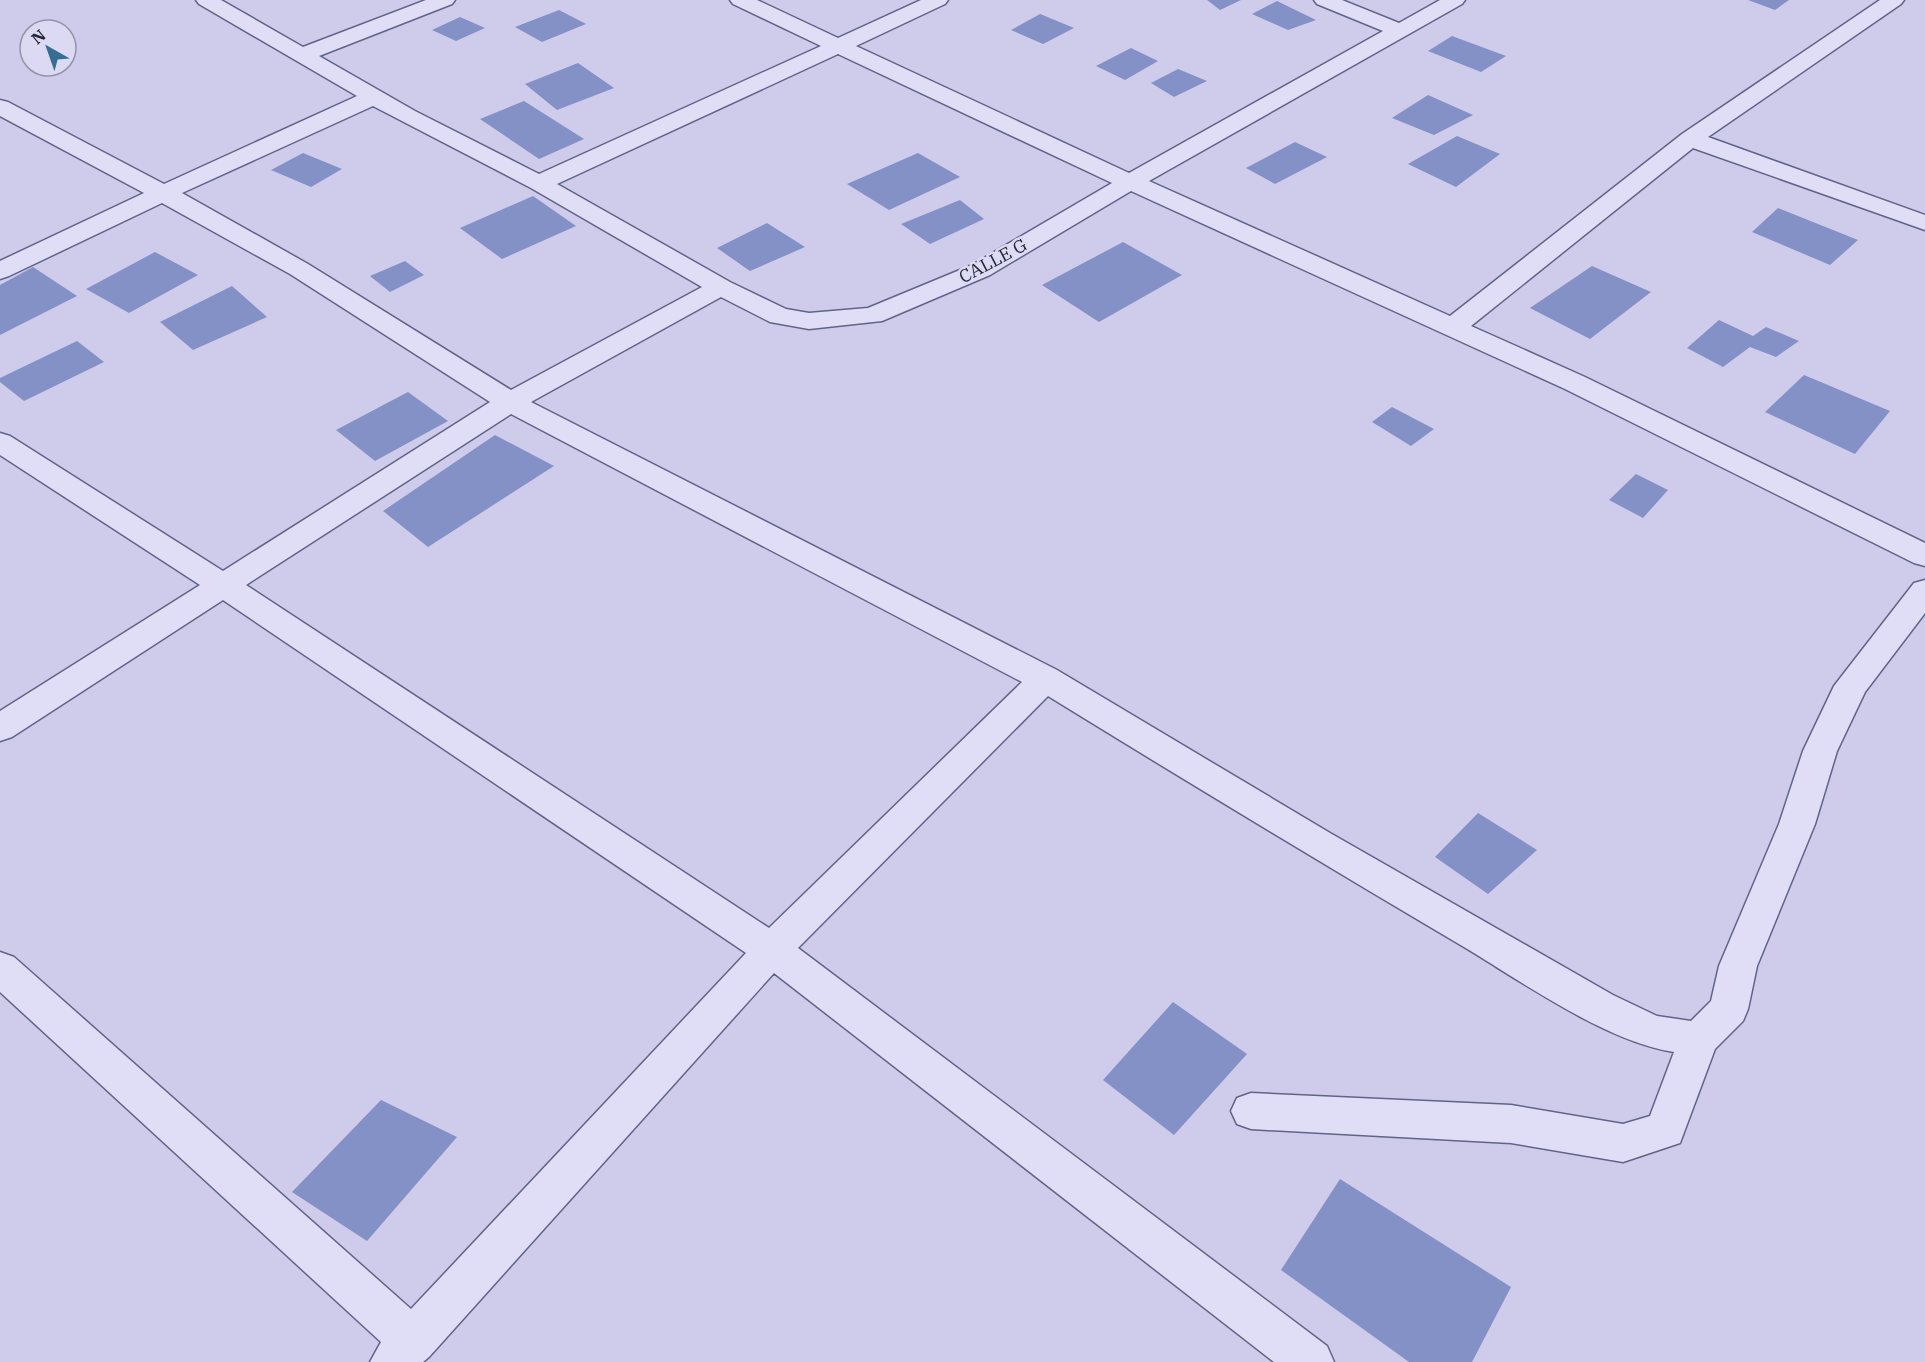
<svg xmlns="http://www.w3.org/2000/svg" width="1925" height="1362" font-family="'IBM Plex Serif',serif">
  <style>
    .building { fill: #8491c6 }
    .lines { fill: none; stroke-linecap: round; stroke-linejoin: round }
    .minor-casing { stroke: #606487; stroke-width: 3 }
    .minor { fill: #e0def7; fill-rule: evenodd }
    .labels { text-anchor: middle; stroke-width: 5; stroke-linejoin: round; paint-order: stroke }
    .far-street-label { font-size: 18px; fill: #222539; stroke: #dcdaf3 }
  </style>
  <rect width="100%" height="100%" fill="#cecbeb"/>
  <g class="building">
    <path d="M1207,0H1241L1220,10Z"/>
    <path d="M1748,0H1789L1775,10Z"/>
    <path d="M1277,1L1316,20L1288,30L1252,14Z"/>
    <path d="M559,10L586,24L542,42L515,27Z"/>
    <path d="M1040,14L1074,28L1043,44L1011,30Z"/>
    <path d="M460,17L485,28L456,41L432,30Z"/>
    <path d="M1452,36L1506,56L1481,72L1428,51Z"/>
    <path d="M1131,48L1158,61L1125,80L1096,66Z"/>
    <path d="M578,63L614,88L557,110L525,84Z"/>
    <path d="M1178,69L1207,81L1174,97L1151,83Z"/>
    <path d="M1428,95L1473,115L1434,135L1392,118Z"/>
    <path d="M524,101L584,139L539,159L480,119Z"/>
    <path d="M1457,136L1500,154L1456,187L1408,164Z"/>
    <path d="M1295,142L1327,157L1275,184L1246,168Z"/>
    <path d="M303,153L342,169L311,187L271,170Z"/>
    <path d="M918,153L960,177L889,210L847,184Z"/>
    <path d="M533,196L576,226L502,259L460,228Z"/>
    <path d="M960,200L984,219L930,244L901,224Z"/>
    <path d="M1778,208L1858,240L1830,265L1752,232Z"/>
    <path d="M767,223L805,247L750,271L717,248Z"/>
    <path d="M1123,242L1182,275L1099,322L1042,285Z"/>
    <path d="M155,252L198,275L129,313L86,289Z"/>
    <path d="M405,261L424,275L390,292L370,276Z"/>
    <path d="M1592,266L1651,292L1590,339L1530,308Z"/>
    <path d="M33,267L77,296L0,335V285Z"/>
    <path d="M232,286L267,317L193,350L160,322Z"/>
    <path d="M1719,320L1753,336L1766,327L1799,341L1776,357L1750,347L1723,367L1687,348Z"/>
    <path d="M77,341L104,362L24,401L0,382V378Z"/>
    <path d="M1804,375L1890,411L1855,454L1765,412Z"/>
    <path d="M408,392L448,421L375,461L336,430Z"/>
    <path d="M1392,407L1434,429L1411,446L1372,422Z"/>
    <path d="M495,435L554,466L428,547L383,511Z"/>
    <path d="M1636,474L1668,490L1643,518L1609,500Z"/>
    <path d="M1478,813L1537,850L1488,894L1435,857Z"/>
    <path d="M1173,1002L1247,1054L1174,1135L1103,1080Z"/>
    <path d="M381,1100L457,1137L367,1241L292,1192Z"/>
    <path d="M1340,1179L1511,1287L1472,1362H1409L1281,1270Z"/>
  </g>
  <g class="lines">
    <g class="minor-casing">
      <path id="minor" d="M196,0H221L303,47L426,0H455L452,4L319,56L415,111L539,174L821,46L733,4L730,0H757L838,38L921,0H948L945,4L856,46L1129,173L1383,31L1317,4L1314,0H1342L1399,23L1440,0H1465L1462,4L1149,181L1450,316L1682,134L1880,0H1904L1901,4L1708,137L1925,215V230L1693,148L1471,326L1585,377L1925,543V566L1914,563L1565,389L1131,191L990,275L882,321L809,329L770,322L721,297L531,402L1057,670L1330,833L1613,995L1657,1016L1691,1021L1711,1001L1719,966L1779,824L1803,751L1834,686L1914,583L1925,580V613L1865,692L1837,751L1815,824L1757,966L1748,1009L1743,1021L1715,1049L1680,1143L1623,1162L1511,1143L1251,1129L1237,1124L1231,1111L1237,1098L1251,1093L1511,1105L1623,1124L1650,1116L1674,1052C1607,1042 1524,983 1464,947C1325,865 1186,781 1048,696L798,948L1327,1346L1334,1362H1274L774,973L429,1357L423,1362H370L381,1342L0,992V952L14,957L411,1309L746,953L223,600L12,737L0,741V711L200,585L0,455V433L10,436L223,571L490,402L290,274L162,203L9,276L0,279V261L144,193L0,116V100L8,102L164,184L357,96L199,4ZM838,54L1112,183L972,265L868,308L809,313L786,309L730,282L557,184ZM373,106L531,188L702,287L511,390L308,264L182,193ZM511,414L1022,682L769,928L246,585Z"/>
    </g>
    <use href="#minor" class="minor"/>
  </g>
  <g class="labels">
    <g class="far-street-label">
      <text transform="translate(993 261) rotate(-28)" y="6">CALLE G</text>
    </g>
  </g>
  <g transform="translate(48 48) rotate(320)"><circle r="28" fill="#dcdaf3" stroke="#9292a9" stroke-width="1.5"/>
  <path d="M0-4.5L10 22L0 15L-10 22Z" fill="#356e91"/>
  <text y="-9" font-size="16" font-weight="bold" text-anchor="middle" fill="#222539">N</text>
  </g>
</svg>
